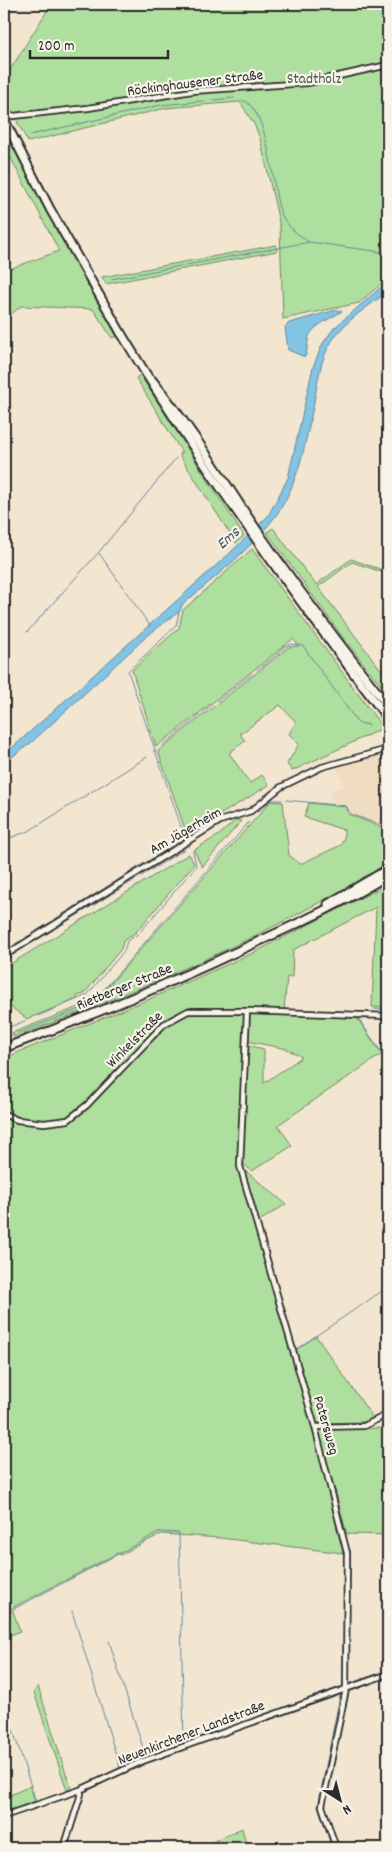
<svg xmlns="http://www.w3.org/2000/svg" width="392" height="1852" font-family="Dekko,sans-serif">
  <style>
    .built { fill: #f0ddc1 }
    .green { fill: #afdf9e; stroke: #6d8564 }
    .water { fill: #83c4e4; stroke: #60879a }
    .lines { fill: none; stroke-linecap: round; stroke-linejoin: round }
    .stream { stroke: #60879a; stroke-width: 1 }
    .minor-casing { stroke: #2b2b2b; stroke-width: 8 }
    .tertiary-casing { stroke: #2b2b2b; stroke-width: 9 }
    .primary-casing { stroke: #2b2b2b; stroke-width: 11 }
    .trunk-casing { stroke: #2b2b2b; stroke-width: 11 }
    .minor { stroke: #f7f3e8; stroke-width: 4.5 }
    .tertiary { stroke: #f7f3e8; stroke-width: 5 }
    .primary { stroke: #f7f3e8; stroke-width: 7 }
    .trunk { stroke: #f7f3e8; stroke-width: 7 }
    .labels { text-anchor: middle; stroke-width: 4.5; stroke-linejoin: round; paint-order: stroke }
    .park-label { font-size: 15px; fill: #4c5848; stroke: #f7f3e8 }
    .street-label { font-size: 15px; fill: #2b2b2b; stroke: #f7f3e8 }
    .water-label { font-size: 16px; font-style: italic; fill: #455962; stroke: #f7f3e8 }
  </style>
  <rect width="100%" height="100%" fill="#f3e6d1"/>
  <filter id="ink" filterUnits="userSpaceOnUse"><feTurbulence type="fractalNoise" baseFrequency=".02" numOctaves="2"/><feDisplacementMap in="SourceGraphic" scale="10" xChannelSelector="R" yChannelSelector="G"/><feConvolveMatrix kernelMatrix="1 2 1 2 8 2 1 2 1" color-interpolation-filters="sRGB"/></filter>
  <g filter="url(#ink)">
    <path class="built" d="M388,752V827L351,813L348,806L333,804L330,791L344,786L337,767Z"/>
    <g class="green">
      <path d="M44,4H388V278L359,303L283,319L280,227L260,138L254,124L240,102L166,108L28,142L4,97V74L10,70L47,11Z"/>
      <path d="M4,129L46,211L117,336L112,338L93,309L21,306L4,320V271L59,251L4,145Z"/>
      <path d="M276,245L277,251L106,284L102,277Z"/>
      <path d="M140,375L244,536L236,543L180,456L181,451L136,378Z"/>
      <path d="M273,528L316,585L351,559L388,572V574L352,562L318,587L388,679V694L344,639L267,532Z"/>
      <path d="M252,549L383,728L292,771L287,764L299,744L289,734L296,722L280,705L240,734L245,741L229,753L250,783L262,775L269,785L187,835L158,751L289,647L299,646L293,639L156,747L132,670L179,628L183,610Z"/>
      <path d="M271,801L283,802L289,855L300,864L341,845L344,838V830L304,817L309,803L347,807L348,814L388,830V863C270,935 144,989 14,1037L12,1033L96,1000Z"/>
      <path d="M236,820L241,821L202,867L194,850L219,835Z"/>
      <path d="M189,854L194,864L136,932L123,941L121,949L84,994L77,996V999L27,1019L4,1002V968Z"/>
      <path d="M388,884V1008L372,1007L376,907L293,950L292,977H287L284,1010L245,1009L238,1166L313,1429L343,1553L220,1538L161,1534L120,1555L118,1553L4,1612V1118L8,1112L4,1106L11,1078L9,1056L147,1000L255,952Z"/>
      <path d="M249,1014L357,1018L382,1054L278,1125L292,1146L252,1171L243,1164L247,1045L264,1049V1083L302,1057L287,1049L247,1041Z"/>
      <path d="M242,1169L248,1173L286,1204L258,1222Z"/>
      <path d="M316,1336L373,1418L363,1422L317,1423L296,1350Z"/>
      <path d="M388,1428V1535L347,1534L318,1429Z"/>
      <path d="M13,1611L20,1631L4,1638V1615Z"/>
      <path d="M38,1686L71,1789L67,1790L34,1692Z"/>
      <path d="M30,1786L35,1801L4,1812V1798Z"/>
      <path d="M242,1828L247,1848H199Z"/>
    </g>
    <g class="water">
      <path d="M388,281V291C370,306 345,320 332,341C320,359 318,381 314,402C307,436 301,472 284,503C263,540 215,577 182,605L180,611L147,636L32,742L4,763V755L230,553L268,516L288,478L313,367L323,343L334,328Z"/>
      <path d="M336,310L342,311C331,319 315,324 309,336C307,343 308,350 305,357L288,350L285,327L289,323Z"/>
    </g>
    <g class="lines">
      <g class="stream">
        <path d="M242,100C269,107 272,188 280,211C285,225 297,234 309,242"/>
        <path d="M30,135L161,105L234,98"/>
        <path d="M4,141L7,140"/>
        <path d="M111,279L309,242L388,253"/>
        <path d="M180,454L184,451"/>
        <path d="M99,553L150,626"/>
        <path d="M179,612L176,626L128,671L185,838"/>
        <path d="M27,632L99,552L176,458"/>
        <path d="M386,666L388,660"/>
        <path d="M257,670L287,646L292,644L303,646L358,723L369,725"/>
        <path d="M217,701L252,674"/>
        <path d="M163,745L212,705"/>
        <path d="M153,752L155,750"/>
        <path d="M286,800L346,806L351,814L388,828"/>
        <path d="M258,812L271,800H282"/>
        <path d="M4,840L29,831L147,757"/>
        <path d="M189,845L190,847"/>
        <path d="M55,919L172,846"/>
        <path d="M58,927L185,849"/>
        <path d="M36,931L51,922"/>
        <path d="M141,931L196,866L193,851"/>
        <path d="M26,937L32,934"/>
        <path d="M15,944L20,941"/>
        <path d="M4,951L9,948"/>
        <path d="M4,960L53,930"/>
        <path d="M374,1009L388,1010"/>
        <path d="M38,1016L87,995L124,951L127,941L138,934"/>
        <path d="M358,1018L388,1062"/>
        <path d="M4,1029L25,1021"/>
        <path d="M18,1033L88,1006L95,1000L249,822"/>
        <path d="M295,1350L388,1287"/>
        <path d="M72,1611L120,1768"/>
        <path d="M4,1614L160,1532L179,1533L184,1742"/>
        <path d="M109,1641L146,1757"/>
        <path d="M348,1679L350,1550"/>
        <path d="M351,1683L388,1670"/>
        <path d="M343,1685L344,1551"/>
        <path d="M4,1702L36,1802L84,1785L136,1760L340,1687"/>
        <path d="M325,1806L349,1692L388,1677"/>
        <path d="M4,1819L76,1795"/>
        <path d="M333,1834L339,1848"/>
        <path d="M67,1848L84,1792L144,1764L340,1695L318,1806L332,1848"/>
        <path d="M323,1848L330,1845"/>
      </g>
      <g class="minor-casing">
        <g id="minor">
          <path d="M4,117L88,108L192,91L307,83L388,65"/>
          <path d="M4,956L220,821L251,811L281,787L322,767L388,749"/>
          <path d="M247,1011L240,1166L315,1427L347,1553L346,1689L322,1806L336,1848"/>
          <path d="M4,1114L17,1120L44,1123L68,1120L87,1105L164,1024L188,1011H247L388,1016"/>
          <path d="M315,1427L364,1426L388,1414"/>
          <path d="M4,1816L80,1790L143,1761L388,1674"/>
          <path d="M64,1848L81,1794L80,1790"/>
        </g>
      </g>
      <g class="tertiary-casing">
        <path id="tertiary" d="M4,1071V1093"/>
      </g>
      <g class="primary-casing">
        <g id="primary">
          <path d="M4,119L50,209L121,333"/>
          <path d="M328,904L388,869"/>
          <path d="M4,1048C89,1017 171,983 253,944C299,923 345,902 388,875"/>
        </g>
      </g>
      <g class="trunk-casing">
        <g id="trunk">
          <path d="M121,333C203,469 292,592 388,719"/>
          <path d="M152,380C188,424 217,470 248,517C292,582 340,645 388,706"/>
          <path d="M387,876L388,875"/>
        </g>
      </g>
      <use href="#minor" class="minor"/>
      <use href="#tertiary" class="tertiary"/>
      <use href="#primary" class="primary"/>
      <use href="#trunk" class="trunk"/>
    </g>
  </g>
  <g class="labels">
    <g class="park-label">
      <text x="314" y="83">Stadtholz</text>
    </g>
    <g class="street-label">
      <text transform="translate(195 82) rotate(-7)" y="5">Röckinghausener Straße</text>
      <text transform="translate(185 830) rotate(-30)" y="5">Am Jägerheim</text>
      <text transform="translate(124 986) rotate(-22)" y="5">Rietberger Straße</text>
      <text transform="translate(134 1039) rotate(-45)" y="5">Winkelstraße</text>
      <text transform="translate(327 1425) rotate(74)" y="5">Patersweg</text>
      <text transform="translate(191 1732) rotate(-21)" y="5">Neuenkirchener Landstraße</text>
    </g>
    <g class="water-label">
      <text transform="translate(227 537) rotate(-42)" y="6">Ems</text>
    </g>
  </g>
  <rect width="392" height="1852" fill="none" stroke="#f7f3e8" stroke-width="20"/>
  <rect x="10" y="10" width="372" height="1832" fill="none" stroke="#2b2b2b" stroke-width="2" filter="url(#ink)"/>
  <g transform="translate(340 1800) rotate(144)" stroke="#f7f3e8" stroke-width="4" paint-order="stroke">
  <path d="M0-4L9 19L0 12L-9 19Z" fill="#2b2b2b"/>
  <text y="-8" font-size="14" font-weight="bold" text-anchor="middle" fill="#2b2b2b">N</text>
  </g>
  <path d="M30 50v8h138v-8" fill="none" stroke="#2b2b2b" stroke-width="2.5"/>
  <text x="38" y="50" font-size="15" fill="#2b2b2b" stroke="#f7f3e8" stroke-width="4" paint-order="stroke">200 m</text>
</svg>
